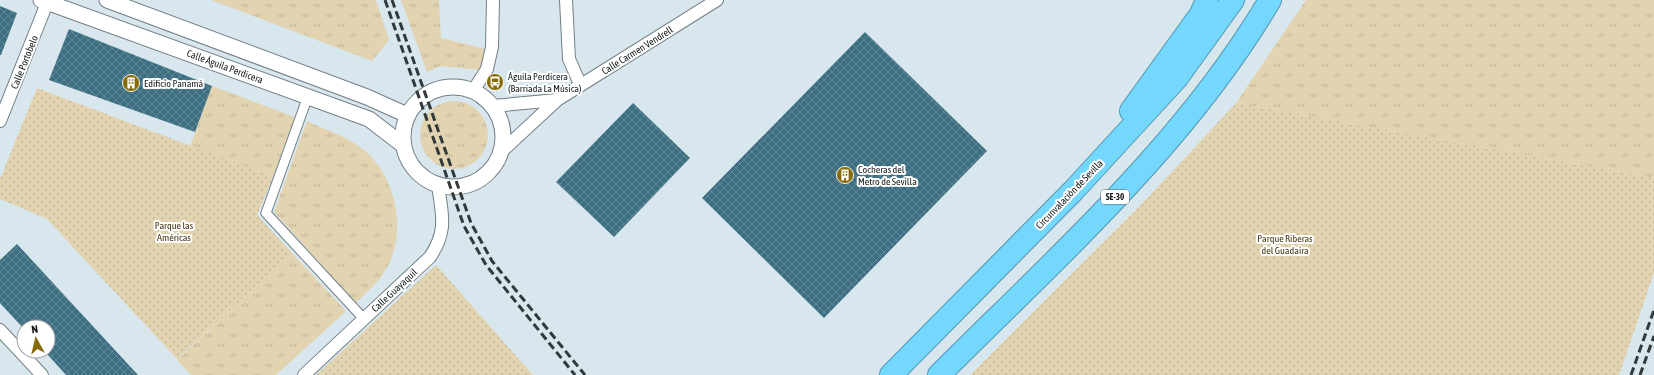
<svg xmlns="http://www.w3.org/2000/svg" width="1654" height="375" font-family="'Asap Condensed',sans-serif">
  <style>
    .grass { fill: url(#grass-tufts) }
    .park { fill: url(#park-dots) }
    .building { fill: url(#building-cross-hatch) }
    .lines { fill: none; stroke-linecap: round; stroke-linejoin: round }
    .pedestrian-casing { stroke: #717f85; stroke-width: 11 }
    .minor-casing { stroke: #717f85; stroke-width: 14 }
    .tertiary-casing { stroke: #717f85; stroke-width: 17 }
    .motorway-casing { stroke: #5396af; stroke-width: 24 }
    .pedestrian { stroke: #fff; stroke-width: 9 }
    .minor { stroke: #fff; stroke-width: 12 }
    .tertiary { stroke: #fff; stroke-width: 15 }
    .motorway { stroke: #74d7fd; stroke-width: 22 }
    .rail { stroke: #31393b; stroke-width: 3; stroke-dasharray: 8 4; stroke-linecap: butt }
    .labels { text-anchor: middle; stroke-width: 4; stroke-linejoin: round; paint-order: stroke }
    .shield { fill: #fff; stroke: #5c6062; stroke-width: 1 }
    .shield-label { font-size: 9px; font-weight: bold; fill: #161c1e }
    .street-label { font-size: 10px; fill: #161c1e; stroke: #fff }
    .poi-label { font-size: 10px; fill: #161c1e; stroke: #fff; text-anchor: start }
    .park-label { font-size: 10px; fill: #453814; stroke: #fff }
  </style>
  <defs>
    <pattern id="grass-tufts" width="24" height="20" patternUnits="userSpaceOnUse"><rect width="24" height="20" fill="#e2d4b1"/><path d="M3 7l-1-3M5 7V3M7 7l1-3M15 17l-1-3M17 17v-4M19 17l1-3" fill="none" stroke="#c1b598"/></pattern>
    <pattern id="park-dots" width="8" height="8" patternUnits="userSpaceOnUse"><rect width="8" height="8" fill="#e2d4b1"/><path d="M2 2h.1M6 6h.1" fill="none" stroke="#c1b598" stroke-width="1.8" stroke-linecap="round"/></pattern>
    <pattern id="building-cross-hatch" width="8" height="8" patternUnits="userSpaceOnUse"><rect width="8" height="8" fill="#3c6f82"/><path d="M0 0l8 8M0 8l8-8" fill="none" stroke="#628693"/></pattern>
  </defs>
  <rect width="100%" height="100%" fill="#d8e7ee"/>
  <g class="grass">
    <path d="M211,0H376L389,40L372,61Z"/>
    <path d="M401,0H439L441,38L486,49L481,70L440,66L427,72Z"/>
    <path d="M1306,0H1654V178L1236,103Z"/>
    <path d="M212,86L295,117L273,177L190,146Z"/>
    <circle cx="454" cy="135" r="34"/>
    <path d="M307,121C322,128 340,134 354,143C393,166 408,223 389,264C381,280 368,291 356,303L274,212Z"/>
    <path d="M292,253L346,311L276,375H191L177,360Z"/>
  </g>
  <g class="park">
    <path d="M37,88L273,177L257,215L292,253L177,359L47,219L0,199V179Z"/>
    <path d="M1236,103L1654,178V273L1619,375H970L1138,208Z"/>
    <path d="M436,265L533,375H316Z"/>
  </g>
  <g class="building">
    <path d="M0,6L17,13L1,55H0Z"/>
    <path d="M69,29L212,86L195,132L49,80Z"/>
    <path d="M865,32L987,151L824,318L702,198Z"/>
    <path d="M633,103L690,158L614,237L556,182Z"/>
    <path d="M17,244L138,375H66L48,355V327H22L0,303V260Z"/>
  </g>
  <g class="lines">
    <g class="pedestrian-casing">
      <path id="pedestrian" d="M308,96L266,213L364,319"/>
    </g>
    <g class="minor-casing">
      <g id="minor">
        <path d="M566,0L569,59L580,84"/>
        <path d="M473,91L487,69L492,47L493,0"/>
        <path d="M493,106L557,100"/>
        <path d="M0,121L47,3"/>
        <path d="M501,152L557,100L717,0"/>
        <path d="M0,330L42,375"/>
        <path d="M304,375L430,257C448,230 442,215 438,185"/>
      </g>
    </g>
    <g class="tertiary-casing">
      <g id="tertiary">
        <path d="M41,0L369,119L403,145"/>
        <path d="M107,0L367,97L407,115"/>
        <circle cx="453" cy="137" r="50"/>
      </g>
    </g>
    <g class="motorway-casing">
      <g id="motorway">
        <path d="M1131,111L1201,14L1207,0"/>
        <path d="M891,375L1073,191L1176,79L1233,0"/>
        <path d="M939,375C1056,258 1185,144 1270,0"/>
      </g>
    </g>
    <use href="#pedestrian" class="pedestrian"/>
    <use href="#minor" class="minor"/>
    <use href="#tertiary" class="tertiary"/>
    <use href="#motorway" class="motorway"/>
    <g class="rail">
      <path d="M385,0L464,226L486,265L575,375"/>
      <path d="M392,0L471,223L492,261L585,375"/>
      <path d="M1631,375L1654,310"/>
      <path d="M1640,375L1654,336"/>
    </g>
  </g>
  <defs>
    <g id="bus-disc" transform="scale(0.9)"><circle r="9.5" fill="#876b08" stroke="#fff"/><path d="M-5-6H5V4H4V6H2V4H-2V6H-4V4H-5ZM-3.5-4V0h7V-4ZM-3.5 1.2v1.5H-2V1.2ZM2 1.2v1.5H3.5V1.2Z" fill="#fff"/></g>
    <g id="building-disc" transform="scale(0.9)"><circle r="9.5" fill="#876b08" stroke="#fff"/><path d="M-4-6H4V6H1V3H-1V6H-4ZM-2.5-4.3h1.7v1.8h-1.7ZM.8-4.3h1.7v1.8H.8ZM-2.5-1h1.7V.8h-1.7ZM.8-1h1.7V.8H.8Z" fill="#fff"/></g>
  </defs>
  <g fill-rule="evenodd">
    <use href="#bus-disc" x="495" y="82"/>
    <use href="#building-disc" x="131" y="83"/>
    <use href="#building-disc" x="845" y="175"/>
  </g>
  <g class="labels">
    <rect class="shield" x="1101" y="190" width="28" height="14" rx="3"/>
    <g class="shield-label">
      <text x="1115" y="200">SE-30</text>
    </g>
    <g class="street-label">
      <text transform="translate(637 50) rotate(-32)" y="4">Calle Carmen Vendrell</text>
      <text transform="translate(24 62) rotate(-68)" y="4">Calle Portobelo</text>
      <text transform="translate(225 66) rotate(20)" y="4">Calle Águila Perdicera</text>
      <text transform="translate(1069 194) rotate(-46)" y="4">Circunvalación de Sevilla</text>
      <text transform="translate(394 290) rotate(-43)" y="4">Calle Guayaquil</text>
    </g>
    <g class="poi-label">
      <text x="508" y="80">Águila Perdicera<tspan x="508" dy="12">(Barriada La Música)</tspan></text>
      <text x="144" y="87">Edificio Panamá</text>
      <text x="858" y="173">Cocheras del<tspan x="858" dy="12">Metro de Sevilla</tspan></text>
    </g>
    <g class="park-label">
      <text x="174" y="229">Parque las<tspan x="174" dy="12">Américas</tspan></text>
      <text x="1285" y="242">Parque Riberas<tspan x="1285" dy="12">del Guadaira</tspan></text>
    </g>
  </g>
  <g transform="translate(36 339) rotate(352)"><circle r="19" fill="#ffffff" stroke="#a2a4a5"/>
  <path d="M0-3L7 15L0 10L-7 15Z" fill="#876b08"/>
  <text y="-6" font-size="11" font-weight="bold" text-anchor="middle" fill="#161c1e">N</text>
  </g>
</svg>
